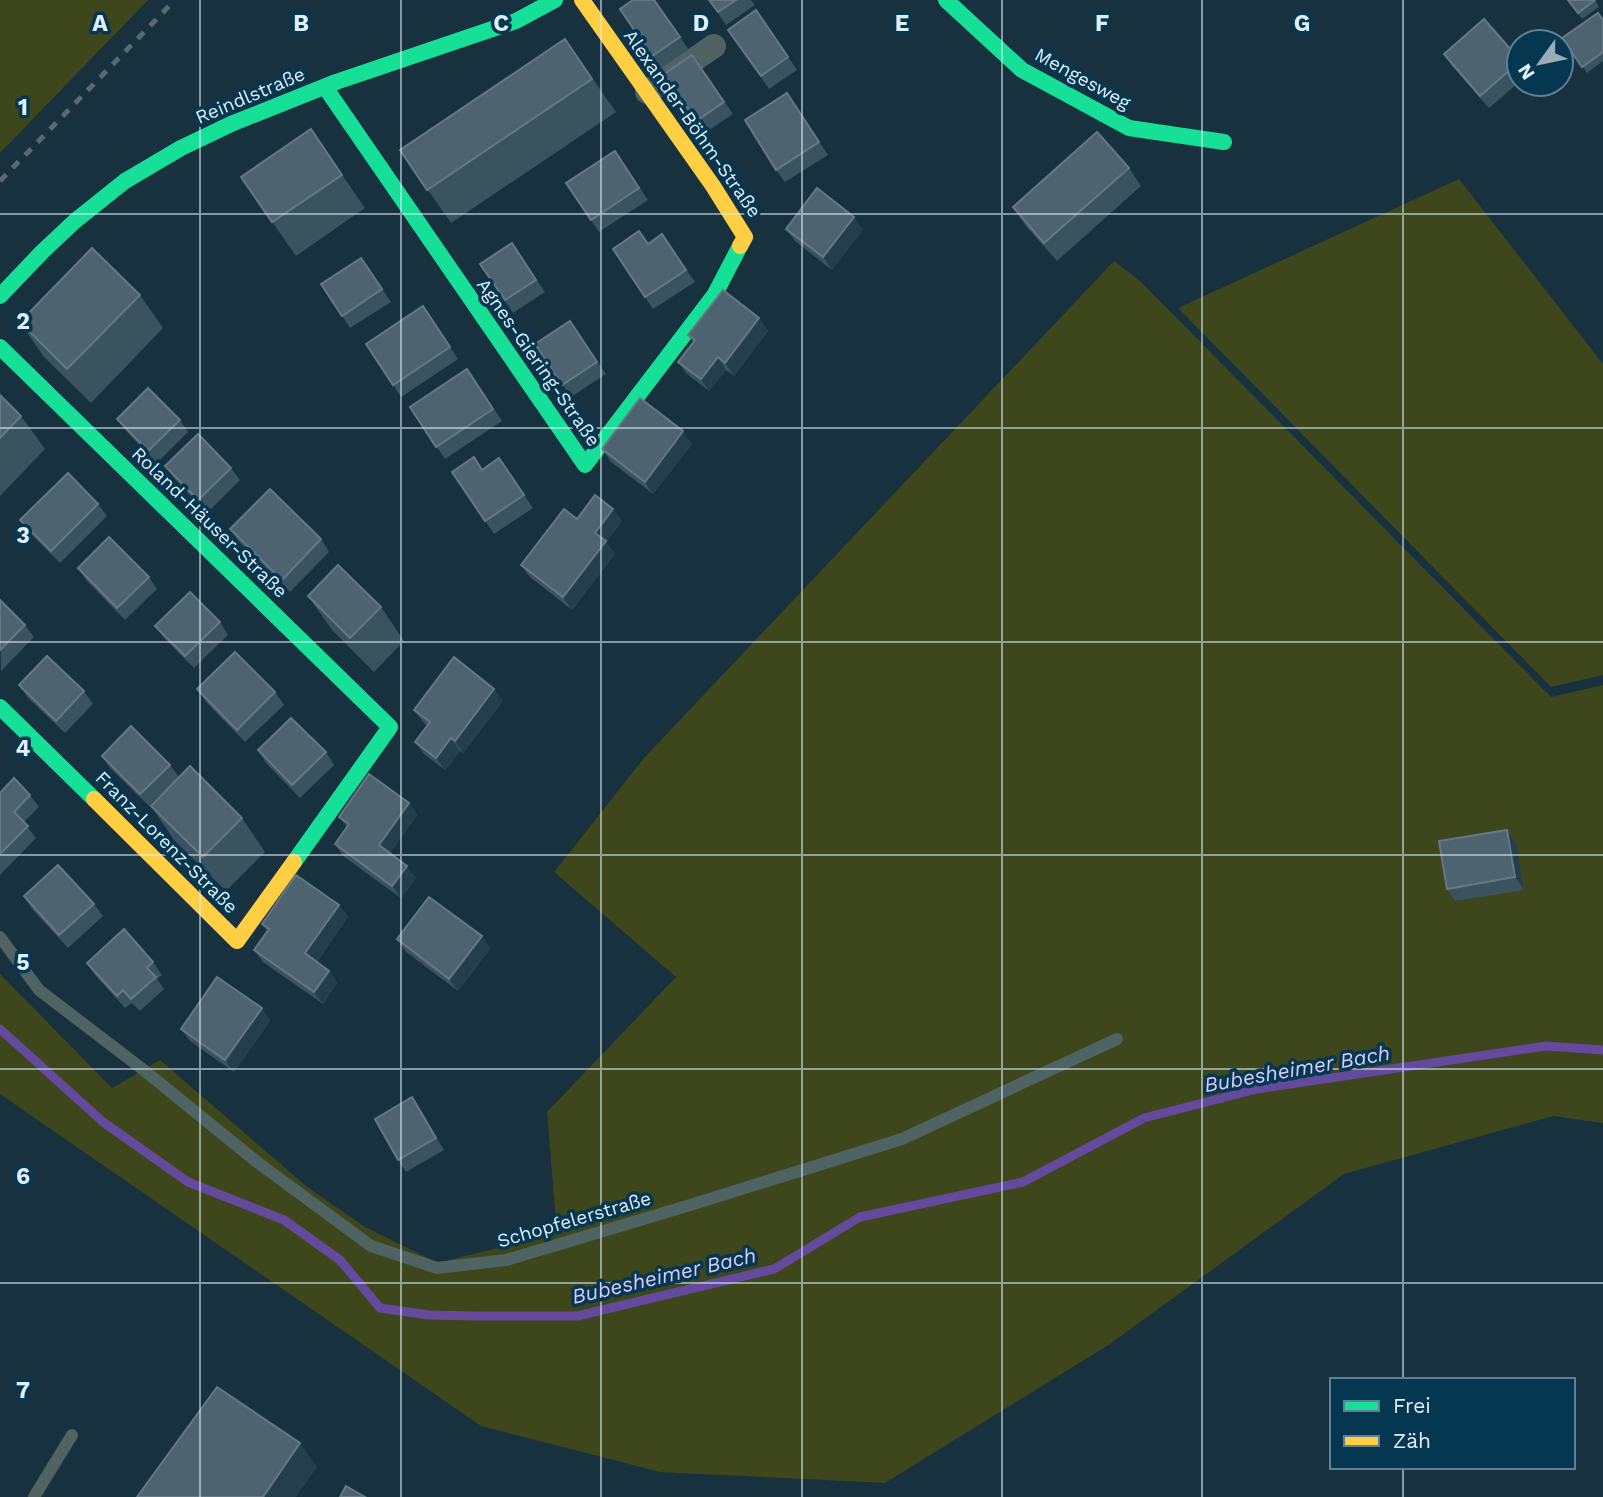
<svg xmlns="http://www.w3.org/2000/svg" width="1603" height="1497" font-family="'Work Sans',sans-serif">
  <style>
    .green { fill: #3d471b }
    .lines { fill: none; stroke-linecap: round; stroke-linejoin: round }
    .stream { stroke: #634a9c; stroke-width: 9 }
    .lane { stroke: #4f6362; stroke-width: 12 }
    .street { stroke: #4f6362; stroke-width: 24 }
    .fast { stroke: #16e098; stroke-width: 16 }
    .slow { stroke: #ffcf43; stroke-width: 16 }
    .rail { stroke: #586a6c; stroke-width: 5; stroke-dasharray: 9 9; stroke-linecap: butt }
    .wall { fill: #3b525f }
    .shaded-wall { fill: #253e4b }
    .building { fill: #4d636f; stroke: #647885; stroke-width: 2 }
    .grid { fill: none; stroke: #dfeef9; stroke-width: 2; stroke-opacity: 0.55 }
    .labels { text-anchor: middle; stroke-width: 7; stroke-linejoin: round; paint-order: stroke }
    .street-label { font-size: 19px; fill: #dfeef9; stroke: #063750 }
    .water-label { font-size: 21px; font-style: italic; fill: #d9ccfd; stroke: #063750 }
    .grid-label { font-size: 23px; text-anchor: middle; font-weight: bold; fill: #dfeef9; stroke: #063750; stroke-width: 7; stroke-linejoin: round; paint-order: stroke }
  </style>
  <rect width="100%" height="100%" fill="#17313f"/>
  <g class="green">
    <path d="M0,0H148L0,153Z"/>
    <path d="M1459,179L1603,364V675L1551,687L1178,308Z"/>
    <path d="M1114,261L1140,281L1551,697L1603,685V1123L1553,1116L1344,1174L1110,1344L885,1483L660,1472L481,1426L0,1094V974L112,1088L160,1060L306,1186L365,1227L438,1263L557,1233L547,1112L676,977L554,872L644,758Z"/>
  </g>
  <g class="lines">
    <path class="stream" d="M0,1029L103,1122L188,1182L284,1220L340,1260L380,1308L429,1315L478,1316H577L774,1269L860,1217L1023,1182L1144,1118L1257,1089L1546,1046L1603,1050"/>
    <g class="lane">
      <path d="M0,937L39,990L145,1071L257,1162L371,1246L437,1268L506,1260L687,1206L902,1139L1117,1039"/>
      <path d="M34,1497L72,1435"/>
    </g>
    <path class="street" d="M647,92L714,46"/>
    <g class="fast">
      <path d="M946,0L1022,70L1129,128L1224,142"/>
      <path d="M325,87L585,465L715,294L740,246"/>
      <path d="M0,296L43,251L75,221L125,181L181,148L231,124L336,82L516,21L555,0"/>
      <path d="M0,347L390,727L294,862"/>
      <path d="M0,707L94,799"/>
    </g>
    <g class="slow">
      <path d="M582,0L713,186L745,237L740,246"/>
      <path d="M94,799L237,941L294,862"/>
    </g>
    <path class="rail" d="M0,181L175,0"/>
  </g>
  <g class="wall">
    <path d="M655,0L688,49L661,68L620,9Z"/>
    <path d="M709,0H751L755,5L726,25Z"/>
    <path d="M1568,0H1595L1599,7L1582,19Z"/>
    <path d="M756,10L797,70L769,89L728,30Z"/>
    <path d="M1603,20V61L1587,73L1562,38Z"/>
    <path d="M565,39L616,112L451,223L400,150Z"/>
    <path d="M1444,54L1519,59V82L1489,108L1452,66Z"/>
    <path d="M692,55L733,114L705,133L664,74Z"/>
    <path d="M787,93L828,155L785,182L776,170Z"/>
    <path d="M311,129L365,208L296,256L241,177Z"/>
    <path d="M615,151L648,200L599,232L566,183Z"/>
    <path d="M1129,168L1141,186L1057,261L1025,225L1013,207Z"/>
    <path d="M786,229H863L832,270L795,241Z"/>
    <path d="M662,234L695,282L653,309L613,249L648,244Z"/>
    <path d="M512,243L545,292L513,313L480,264Z"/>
    <path d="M361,258L391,302L350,328L342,316Z"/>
    <path d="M140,295L163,328L91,403L43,356L20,322Z"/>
    <path d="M423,306L458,359L401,397L366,344Z"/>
    <path d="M759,318L768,331L734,376L726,370L709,391L687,374L678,362L693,342L688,335Z"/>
    <path d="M570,321L606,374L571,397L535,344Z"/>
    <path d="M467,369L502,421L445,459L410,407Z"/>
    <path d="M0,395L21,416L45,449L0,496Z"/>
    <path d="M117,419L180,420L188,432L157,463L126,431Z"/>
    <path d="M692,444L653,494L611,462L602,449Z"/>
    <path d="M499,458L533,508L494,534L452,472L483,469Z"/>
    <path d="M165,466L231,468L240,480L207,513L174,478Z"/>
    <path d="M98,504L107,516L60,563L29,532L20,520Z"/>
    <path d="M577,519L622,521L606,542L615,554L572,610L530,577L521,565Z"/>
    <path d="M230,529L321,539L329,552L290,592L239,542Z"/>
    <path d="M78,568L149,577L157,589L125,620L86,580Z"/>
    <path d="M308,596L381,607L404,641L374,672L332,630Z"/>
    <path d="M0,600L25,625L34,637L1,671Z"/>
    <path d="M220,622L228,635L194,668L164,638L155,626Z"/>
    <path d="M19,685L84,691L93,704L65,733L28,698Z"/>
    <path d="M197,689L275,692L284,705L245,742L206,702Z"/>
    <path d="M494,689L503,701L463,753L460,751L445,770L424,754L415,742L427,726L423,722L414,710Z"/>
    <path d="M258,750L326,752L334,765L300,798L266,763Z"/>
    <path d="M102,756L170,765L179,777L149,806L110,768Z"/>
    <path d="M0,793L30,795L39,807L24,822L36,838L0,875Z"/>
    <path d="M409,803L417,815L390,853L416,878L401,898L343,856L335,844L347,827L339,817Z"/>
    <path d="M151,806L242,818L265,852L226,891L174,840Z"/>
    <path d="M1507,830L1516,843L1524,890L1455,901L1447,889Z"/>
    <path d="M24,896L94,904L103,916L68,948L32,909Z"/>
    <path d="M339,905L348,917L317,962L329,971L337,983L323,1004L263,962L254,950L267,931L262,924Z"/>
    <path d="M482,936L490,949L458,991L405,951L397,939Z"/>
    <path d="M153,962L162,975L157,979L164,989L140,1011L132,1003L125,1008L95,975L87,963Z"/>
    <path d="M262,1008L270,1021L234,1072L190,1041L181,1029Z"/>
    <path d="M412,1097L421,1110L444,1150L406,1172L398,1160Z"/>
  </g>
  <g class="shaded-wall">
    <path d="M311,129L334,162L365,208L342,175Z"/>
    <path d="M854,217L863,229L832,270L823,257Z"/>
    <path d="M759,318L768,331L734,376L725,363Z"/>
    <path d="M718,357L726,370L709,391L701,379Z"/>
    <path d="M683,431L692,444L653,494L645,482Z"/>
    <path d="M613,509L622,521L606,542L615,554L572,610L563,597L595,533Z"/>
    <path d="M494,689L503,701L463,753L455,741Z"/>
    <path d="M451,738L460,751L445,770L436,758Z"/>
    <path d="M409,803L417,815L387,857L379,845Z"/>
    <path d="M1507,830L1516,843L1524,890L1515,877Z"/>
    <path d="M407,866L416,878L401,898L392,886Z"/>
    <path d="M339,905L348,917L314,966L305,953Z"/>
    <path d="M482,936L490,949L458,991L449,979Z"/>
    <path d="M329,971L337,983L323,1004L314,992Z"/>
    <path d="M262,1008L270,1021L234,1072L225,1060Z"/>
    <path d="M412,1097L421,1110L444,1150L436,1138Z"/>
    <path d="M300,1443L317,1467L296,1497H263Z"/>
  </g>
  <g class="building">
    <path d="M633,0H654L680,37L652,56L620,9Z"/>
    <path d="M709,0H736L718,12Z"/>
    <path d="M1568,0H1595L1578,13Z"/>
    <path d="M756,10L788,57L761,76L728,30Z"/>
    <path d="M1598,13L1603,20V52L1582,67L1562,38Z"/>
    <path d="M1484,19L1519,59V62L1480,96L1444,54Z"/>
    <path d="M565,39L592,79L427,190L400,150Z"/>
    <path d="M692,55L724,102L696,121L664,74Z"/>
    <path d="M787,93L819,142L776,170L745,120Z"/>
    <path d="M311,129L342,175L272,222L241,177Z"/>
    <path d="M1097,132L1129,168L1044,243L1013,207Z"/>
    <path d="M615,151L639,188L591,220L566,183Z"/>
    <path d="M817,188L854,217L823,257L786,229Z"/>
    <path d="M639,231L648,244L662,234L686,270L645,297L613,249Z"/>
    <path d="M512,243L536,280L505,300L480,264Z"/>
    <path d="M92,248L140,295L67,369L20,322Z"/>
    <path d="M361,258L382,289L342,316L321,284Z"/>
    <path d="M723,290L759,318L725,363L718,357L701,379L678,362L695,340L688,335Z"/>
    <path d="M423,306L450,347L393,385L366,344Z"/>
    <path d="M570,321L597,362L562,385L535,344Z"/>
    <path d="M467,369L493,409L436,447L410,407Z"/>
    <path d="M148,388L180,420L148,451L117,419Z"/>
    <path d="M0,395L21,416L0,438Z"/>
    <path d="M640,398L683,431L645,482L602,449Z"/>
    <path d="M198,434L231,468L198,500L165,466Z"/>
    <path d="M474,457L482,470L499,458L524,495L485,521L452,472Z"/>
    <path d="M68,473L98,504L51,551L20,520Z"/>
    <path d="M270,489L321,539L282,580L230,529Z"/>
    <path d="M595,495L613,509L595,533L606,541L563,597L521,565L564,509L577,519Z"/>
    <path d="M109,537L149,577L117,608L78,568Z"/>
    <path d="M338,565L381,607L350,638L308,596Z"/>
    <path d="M190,592L220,622L185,656L155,626Z"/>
    <path d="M0,600L25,625L0,650Z"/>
    <path d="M235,652L275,692L237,730L197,689Z"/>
    <path d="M47,656L84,691L56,721L19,685Z"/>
    <path d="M454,657L494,689L455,741L451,738L436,758L415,742L430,722L414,710Z"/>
    <path d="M291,718L326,752L292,785L258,750Z"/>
    <path d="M131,726L170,765L140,794L102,756Z"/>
    <path d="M190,766L242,818L203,857L151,806Z"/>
    <path d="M369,774L409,803L379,845L407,866L392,886L335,844L349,824L339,817Z"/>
    <path d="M14,778L30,795L14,812L28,826L0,854V793Z"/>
    <path d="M1507,830L1515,877L1447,889L1439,841Z"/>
    <path d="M58,865L94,904L59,935L24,896Z"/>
    <path d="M296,875L339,905L305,953L329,971L314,992L254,950L269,929L262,924Z"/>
    <path d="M429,897L482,936L449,979L397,939Z"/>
    <path d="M124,929L153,962L147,968L156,977L131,999L123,990L117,996L87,963Z"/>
    <path d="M217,977L262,1008L225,1060L181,1029Z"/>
    <path d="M412,1097L436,1138L398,1160L375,1119Z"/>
    <path d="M217,1387L300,1443L263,1497H137Z"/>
    <path d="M346,1486L365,1497H340Z"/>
  </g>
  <path class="grid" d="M200,0V1497M401,0V1497M601,0V1497M802,0V1497M1002,0V1497M1202,0V1497M1403,0V1380M0,214H1603M0,428H1603M0,642H1603M0,855H1603M0,1069H1603M0,1283H1603M1403,1467V1497"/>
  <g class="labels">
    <g class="street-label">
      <text transform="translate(1083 78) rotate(29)" y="7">Mengesweg</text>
      <text transform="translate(250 95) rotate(-23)" y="7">Reindlstraße</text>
      <text transform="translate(693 123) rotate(55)" y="7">Alexander-Böhm-Straße</text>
      <text transform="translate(539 362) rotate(55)" y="7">Agnes-Giering-Straße</text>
      <text transform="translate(210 522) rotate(44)" y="7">Roland-Häuser-Straße</text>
      <text transform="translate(167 842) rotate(45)" y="7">Franz-Lorenz-Straße</text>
      <text transform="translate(574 1219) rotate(-16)" y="7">Schopfelerstraße</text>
    </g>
    <g class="water-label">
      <text transform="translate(1297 1069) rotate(-10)" y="7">Bubesheimer Bach</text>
      <text transform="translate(664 1276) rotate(-13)" y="7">Bubesheimer Bach</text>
    </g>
  </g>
  <g class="grid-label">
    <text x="100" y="31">A</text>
    <text x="301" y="31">B</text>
    <text x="501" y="31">C</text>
    <text x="701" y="31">D</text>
    <text x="902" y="31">E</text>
    <text x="1102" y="31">F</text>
    <text x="1302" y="31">G</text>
    <text x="23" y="115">1</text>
    <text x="23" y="329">2</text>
    <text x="23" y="543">3</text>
    <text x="23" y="756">4</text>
    <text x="23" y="970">5</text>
    <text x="23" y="1184">6</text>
    <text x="23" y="1398">7</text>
  </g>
  <rect x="1330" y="1378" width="245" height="91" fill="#063750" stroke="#5d8094" stroke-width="2"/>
  <rect x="1344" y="1401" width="35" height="10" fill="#16e098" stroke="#5d8094" stroke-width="2"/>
  <text x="1393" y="1413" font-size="21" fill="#dfeef9">Frei</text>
  <rect x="1344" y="1436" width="35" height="10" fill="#ffcf43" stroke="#5d8094" stroke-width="2"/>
  <text x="1393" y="1448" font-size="21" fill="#dfeef9">Zäh</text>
  <g transform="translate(1540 63) rotate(237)"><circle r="33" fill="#063750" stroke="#5d8094" stroke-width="2"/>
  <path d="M0-5L12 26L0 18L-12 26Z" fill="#99acb8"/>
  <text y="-10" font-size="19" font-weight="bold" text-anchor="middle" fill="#dfeef9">N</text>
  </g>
</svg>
